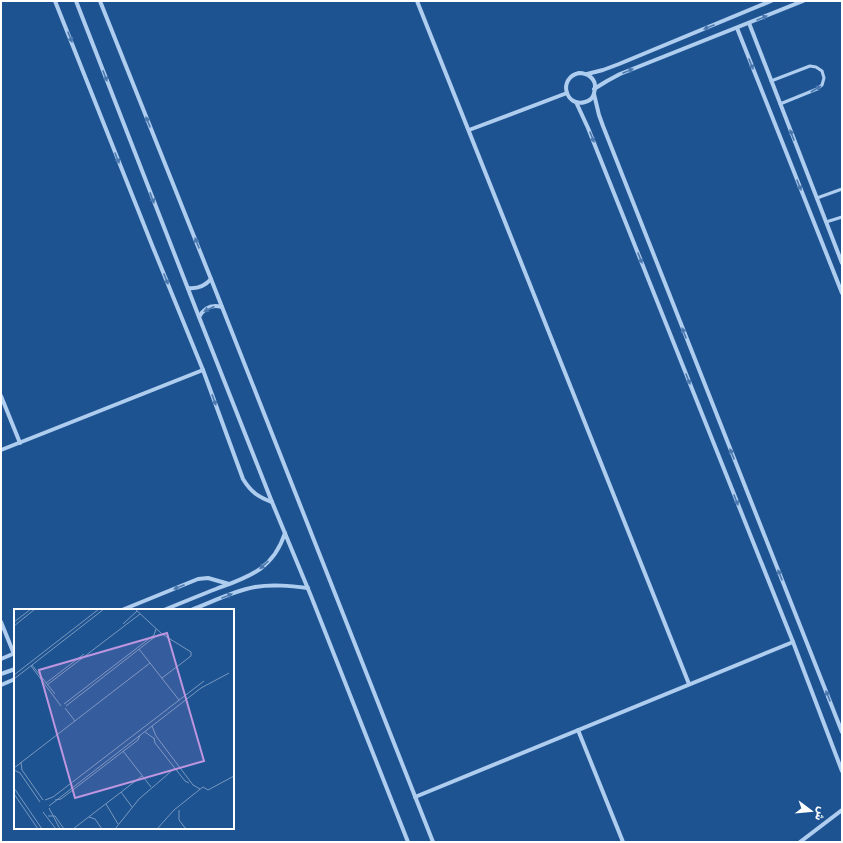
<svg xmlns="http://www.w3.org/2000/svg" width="843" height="843" font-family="Rubik,Cairo,sans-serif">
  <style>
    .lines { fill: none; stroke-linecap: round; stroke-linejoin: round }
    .lane { stroke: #afcdee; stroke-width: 3 }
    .street { stroke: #afcdee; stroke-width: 4 }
    .oneway { fill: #4a78ae }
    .inset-road { fill: none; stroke: #7898be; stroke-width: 1 }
    .view { fill: #bd96df; fill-opacity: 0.15; stroke: #bd96df; stroke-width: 2 }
    .inset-edge { fill: none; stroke: #fff; stroke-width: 2 }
  </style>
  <rect width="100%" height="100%" fill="#1e5392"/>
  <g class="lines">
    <g class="lane">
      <path d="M771,81L810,66L816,67L822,71L824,78L822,85L817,89L780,104"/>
      <path d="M817,198L842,189"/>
      <path d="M826,222L842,217"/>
    </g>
    <g class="street">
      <path d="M55,1L152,245L203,370L243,479C251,492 258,497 272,502"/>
      <path d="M76,1L199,317L272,502L311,596L408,842"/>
      <path d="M100,1L211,279L433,842"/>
      <path d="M417,1L689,684"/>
      <path d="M749,23L842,263"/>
      <path d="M737,28L842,293"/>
      <path d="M579,73C588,73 596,79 595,88C594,95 593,100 585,102C566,108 557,78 579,73Z"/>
      <path d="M587,74L603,70L619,64L771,1"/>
      <path d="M594,89L607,81L620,74L803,1"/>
      <path d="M594,94L599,115L603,126L842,732"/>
      <path d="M576,102L588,128L793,642L842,771"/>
      <path d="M469,130L567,93"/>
      <path d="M188,288C197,289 205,286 211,279"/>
      <path d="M199,317C204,308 212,304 222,307"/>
      <path d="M1,396L20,443"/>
      <path d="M1,450L203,370"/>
      <path d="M122,610L198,579L208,578L229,584"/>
      <path d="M164,610C181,603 198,596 216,589C248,577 273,570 285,533"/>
      <path d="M191,610C212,602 233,591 255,587C273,584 291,586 308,588"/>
      <path d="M1,622L14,654"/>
      <path d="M1,659L15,653"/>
      <path d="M1,674L15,669"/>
      <path d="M1,685L15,679"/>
      <path d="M578,730L623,842"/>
      <path d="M415,797L793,642"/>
      <path d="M800,842L842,810"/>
    </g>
  </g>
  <defs><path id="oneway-solid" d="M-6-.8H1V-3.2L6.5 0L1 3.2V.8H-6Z"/></defs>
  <g class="oneway">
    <use href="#oneway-solid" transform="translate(762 18) rotate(-22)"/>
    <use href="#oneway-solid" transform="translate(709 27) rotate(158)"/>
    <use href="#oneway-solid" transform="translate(70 37) rotate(68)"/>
    <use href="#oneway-solid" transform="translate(751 64) rotate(68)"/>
    <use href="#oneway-solid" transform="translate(628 71) rotate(-22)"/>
    <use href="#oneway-solid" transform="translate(105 76) rotate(69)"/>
    <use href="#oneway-solid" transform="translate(816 89) rotate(-30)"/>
    <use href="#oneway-solid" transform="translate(148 122) rotate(-112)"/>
    <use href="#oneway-solid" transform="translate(792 135) rotate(-111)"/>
    <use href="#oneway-solid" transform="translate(592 137) rotate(68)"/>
    <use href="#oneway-solid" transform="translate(117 158) rotate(68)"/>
    <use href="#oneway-solid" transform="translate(799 185) rotate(68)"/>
    <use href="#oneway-solid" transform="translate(152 198) rotate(69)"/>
    <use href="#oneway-solid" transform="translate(197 243) rotate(-112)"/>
    <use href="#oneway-solid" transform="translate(640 258) rotate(68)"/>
    <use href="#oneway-solid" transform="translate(166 279) rotate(68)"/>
    <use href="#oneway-solid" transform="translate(209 309) rotate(156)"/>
    <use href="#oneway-solid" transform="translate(684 333) rotate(-112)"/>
    <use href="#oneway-solid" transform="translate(688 379) rotate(68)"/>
    <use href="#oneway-solid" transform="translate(214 400) rotate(70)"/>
    <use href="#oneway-solid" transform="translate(732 454) rotate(-112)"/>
    <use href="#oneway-solid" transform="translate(736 500) rotate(68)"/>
    <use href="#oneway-solid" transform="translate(264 565) rotate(138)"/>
    <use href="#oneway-solid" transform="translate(780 575) rotate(-112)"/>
    <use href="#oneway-solid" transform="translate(179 587) rotate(158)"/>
    <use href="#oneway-solid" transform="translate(227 596) rotate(-22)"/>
    <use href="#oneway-solid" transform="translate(828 696) rotate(-112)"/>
  </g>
  <g transform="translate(14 609)">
    <rect width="220" height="220" fill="#1e5392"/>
    <path class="inset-road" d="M121,0L148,25L177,43V47L148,69M0,13L17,0M109,15L123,2M0,17L21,0M125,40L165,91M18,56L41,85M17,57L47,97M0,66L85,0M0,70L90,0M32,74L70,45M33,76L126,5M50,95L140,26L142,20M52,97L142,27L148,25M51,99L61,112M138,117L142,127L179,176L186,180M131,123L141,130M140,129L141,134L171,172L175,174M109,142L137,178M7,153L8,161L29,191M0,159L136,54M0,161L6,164L26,193M0,179L28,220M107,183L118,198M0,185L24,220M31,191L39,188L190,72M41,191L47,190L124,131L126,126M92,195L104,215M35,197L187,79L215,64M35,199L46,220M165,201V211L172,220M29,203L42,220M34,207H41L50,220M75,208L81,210L88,220M59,220L128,167M101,220L125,190L161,159M143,220L160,201L185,181L189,178L194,181L220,167"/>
    <path class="view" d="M153,24L190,152L61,189L25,61Z"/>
    <rect width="220" height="220" class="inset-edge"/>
  </g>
  <rect width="843" height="843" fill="none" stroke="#ffffff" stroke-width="4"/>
  <g transform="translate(811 811) rotate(106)" stroke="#1e5392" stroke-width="3" paint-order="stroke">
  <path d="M0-3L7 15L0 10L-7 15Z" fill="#ffffff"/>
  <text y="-6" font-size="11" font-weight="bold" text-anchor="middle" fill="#ffffff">ش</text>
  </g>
</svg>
